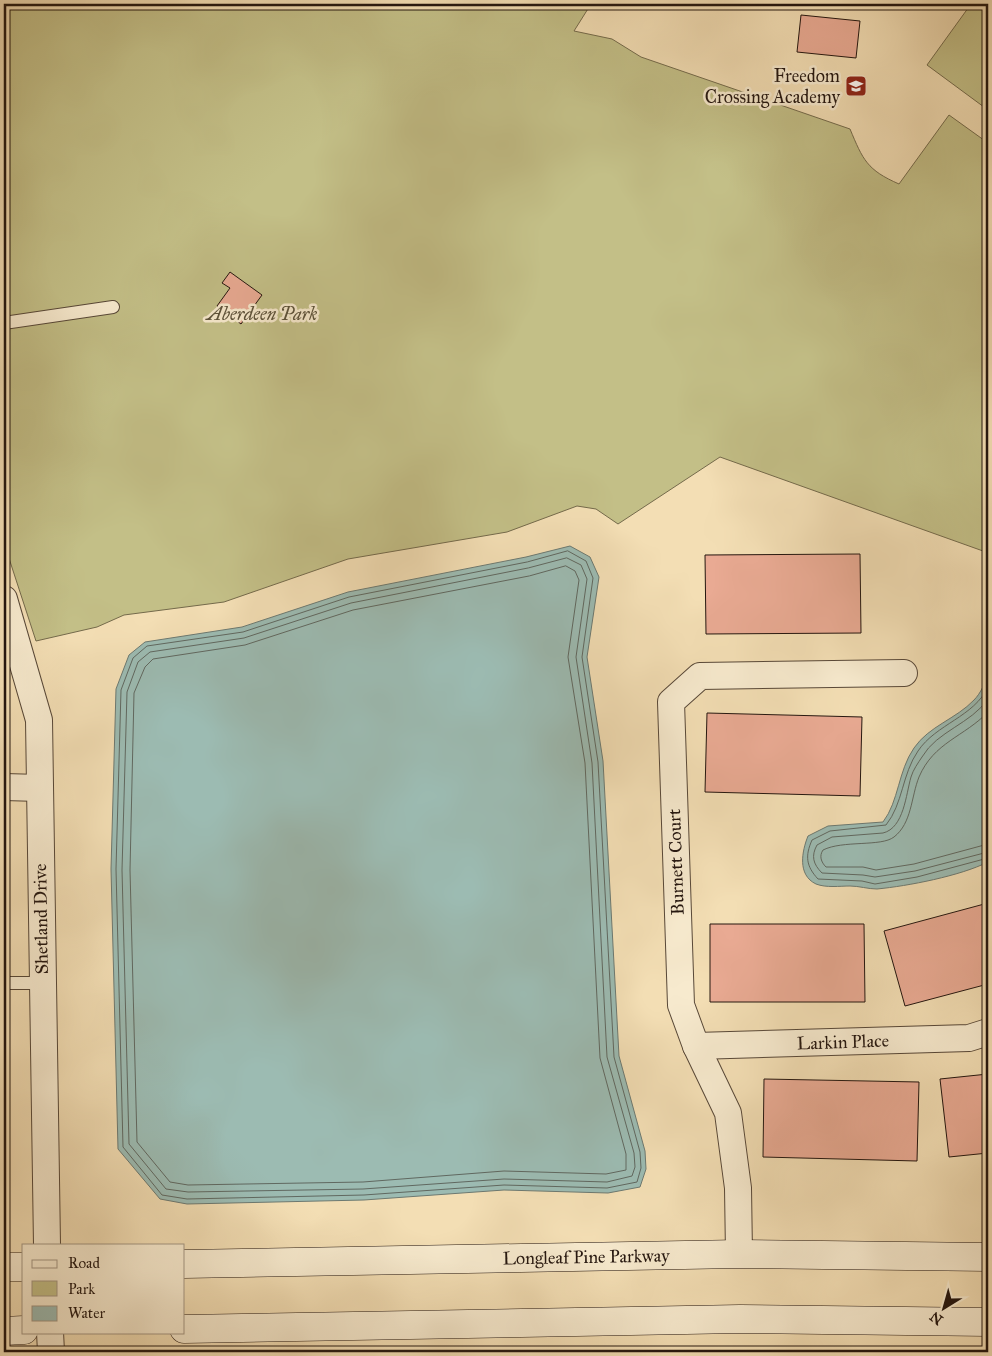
<svg xmlns="http://www.w3.org/2000/svg" width="992" height="1356" font-family="'IM FELL Great Primer',serif">
  <style>
    .green { fill: #c3bf87; stroke: #746a4b }
    .water { fill: #9cbbb2; stroke: #6c7971 }
    .lines { fill: none; stroke-linecap: round; stroke-linejoin: round }
    .shore { stroke: #606860; stroke-width: 1 }
    .building { fill: #e9aa93; stroke: #24160f }
    .service-casing { stroke: #584838; stroke-width: 14 }
    .minor-casing { stroke: #584838; stroke-width: 28 }
    .secondary-casing { stroke: #24160f; stroke-width: 29 }
    .service { stroke: #f7eace; stroke-width: 12 }
    .minor { stroke: #f7eace; stroke-width: 26 }
    .secondary { stroke: #f7eace; stroke-width: 28 }
    .labels { text-anchor: middle; stroke-width: 5; stroke-linejoin: round; paint-order: stroke }
    .poi-label { font-size: 18px; fill: #24160f; stroke: #f7eace; text-anchor: end }
    .park-label { font-size: 18px; font-style: italic; fill: #5c5139; stroke: #f7eace }
    .street-label { font-size: 18px; fill: #24160f; stroke: #f7eace }
  </style>
  <rect width="100%" height="100%" fill="#f3deb4"/>
  <filter id="stains"><feTurbulence type="fractalNoise" baseFrequency=".004" numOctaves="4"/><feColorMatrix values="0 0 0 0 .2 0 0 0 0 .09 0 0 0 0 .02 0 0 0 .5 -.17"/></filter>
  <radialGradient id="worn" r=".72"><stop offset=".6" stop-color="#630" stop-opacity="0"/><stop offset="1" stop-color="#630" stop-opacity=".3"/></radialGradient>
  <g class="green">
    <path d="M4,4H591L574,31L612,39L641,57L850,129C863,160 867,170 899,184L949,115L988,143V543L983,551L720,457L618,524L596,509L577,506L507,532L348,559L224,602L124,615L97,627L36,641L4,543Z"/>
    <path d="M971,4H988V110L927,65Z"/>
  </g>
  <g class="water">
    <path d="M570,546L590,557L599,577L587,657L603,761L619,1056L645,1151L646,1169L640,1187L608,1193L504,1190L364,1200L187,1204L160,1199L118,1149L111,869L116,689L129,655L145,642L242,627L348,592L526,557Z"/>
    <path d="M988,673V862C960,876 908,886 877,889C868,889 859,886 850,886C840,886 826,888 816,884C797,875 802,851 808,836L828,826L883,822C899,801 898,771 914,748C929,726 956,719 974,700C981,693 985,683 988,673Z"/>
  </g>
  <g class="lines">
    <g class="shore">
      <path d="M568,551L586,561L593,578L582,657L598,762L614,1057L640,1152L641,1168L637,1182L607,1188L504,1185L364,1195L187,1199L162,1195L123,1147L116,869L121,690L133,658L147,646L243,632L349,597L527,562Z"/>
      <path d="M567,558L581,565L587,579L576,657L592,763L607,1057L634,1153L635,1167L632,1176L607,1182L504,1179L363,1189L188,1192L166,1189L129,1144L122,870L127,692L138,662L150,652L244,638L351,603L528,568Z"/>
      <path d="M566,566L575,571L579,580L568,657L585,763L600,1058L626,1154V1170L606,1174L504,1171L363,1182L188,1185L170,1182L137,1142L130,870L134,693L145,667L153,659L245,645L353,610L529,576Z"/>
      <path d="M988,687C974,717 936,724 918,751C902,774 903,804 886,825L830,831L812,840C805,856 806,866 818,879L862,881L875,884L917,877L988,858"/>
      <path d="M988,699C971,724 937,731 922,757C918,763 913,770 911,777C906,794 904,828 883,833L832,837L817,845C811,856 813,864 822,873L863,875L875,877L915,871L988,852"/>
      <path d="M988,712C964,737 934,742 919,777C911,797 912,823 894,837C881,847 843,840 823,850C819,856 821,862 826,867H863L876,870L914,864L988,844"/>
    </g>
  </g>
  <g class="building">
    <path d="M801,15L860,21L856,58L797,52Z"/>
    <path d="M230,272L262,295L241,324L217,306L230,288L222,283Z"/>
    <path d="M860,554L861,633L706,634L705,555Z"/>
    <path d="M707,713L862,717L860,796L705,792Z"/>
    <path d="M988,903V984L905,1006L884,931Z"/>
    <path d="M710,924H864L865,1002H710Z"/>
    <path d="M988,1074V1153L949,1157L940,1079Z"/>
    <path d="M764,1079L919,1082L917,1161L763,1157Z"/>
  </g>
  <g class="lines">
    <g class="service-casing">
      <g id="service">
        <path d="M4,323L113,307"/>
        <path d="M4,983H42"/>
      </g>
    </g>
    <g class="minor-casing">
      <g id="minor">
        <path d="M4,599L39,720L47,1245"/>
        <path d="M4,787L40,788"/>
        <path d="M696,1046L969,1038L988,1032"/>
        <path d="M739,1254L738,1188L728,1113L696,1046L681,1005L671,702L700,676L904,673"/>
        <path d="M50,1332L51,1352"/>
      </g>
    </g>
    <g class="secondary-casing">
      <g id="secondary">
        <path d="M184,1264L739,1254L988,1257"/>
        <path d="M4,1267H24"/>
        <path d="M184,1329L740,1319L988,1322"/>
        <path d="M4,1331L24,1330"/>
      </g>
    </g>
    <use href="#service" class="service"/>
    <use href="#minor" class="minor"/>
    <use href="#secondary" class="secondary"/>
  </g>
  <defs>
    <g id="school-square" transform="scale(1.125)"><rect x="-9" y="-9" width="18" height="18" rx="4" fill="#8f2418" stroke="#f7eace"/><path d="M0-5L7-2L0 1L-7-2ZM-4 1L0 2.5L4 1V4Q0 6-4 4Z" fill="#fff"/></g>
  </defs>
  <g fill-rule="evenodd">
    <use href="#school-square" x="856" y="86"/>
  </g>
  <g class="labels">
    <g class="poi-label">
      <text x="840" y="82">Freedom<tspan x="840" dy="21">Crossing Academy</tspan></text>
    </g>
    <g class="park-label">
      <text x="262" y="320">Aberdeen Park</text>
    </g>
    <g class="street-label">
      <text transform="translate(676 862) rotate(-92)" y="6">Burnett Court</text>
      <text transform="translate(41 919) rotate(-91)" y="6">Shetland Drive</text>
      <text transform="translate(843 1042) rotate(-2)" y="6">Larkin Place</text>
      <text transform="translate(586 1257) rotate(-1)" y="6">Longleaf Pine Parkway</text>
    </g>
  </g>
  <rect width="992" height="1356" fill="none" stroke="#f3deb4" stroke-width="20"/>
  <rect x="5" y="5" width="982" height="1346" fill="none" stroke="#24160f" stroke-width="2.5"/>
  <rect x="10" y="10" width="972" height="1336" fill="none" stroke="#24160f"/>
  <rect x="22" y="1244" width="162" height="90" fill="#f7eace" stroke="#a39582"/>
  <rect x="32" y="1260" width="25" height="8" fill="#f7eace" stroke="#a39582"/>
  <text x="68" y="1268" font-size="15" fill="#24160f">Road</text>
  <rect x="32" y="1281" width="25" height="15" fill="#c3bf87" stroke="#a39582"/>
  <text x="68" y="1294" font-size="15" fill="#24160f">Park</text>
  <rect x="32" y="1306" width="25" height="15" fill="#9cbbb2" stroke="#a39582"/>
  <text x="68" y="1318" font-size="15" fill="#24160f">Water</text>
  <g transform="translate(944 1308) rotate(217)" stroke="#f7eace" stroke-width="4" paint-order="stroke">
  <path d="M0-4L9 19L0 12L-9 19Z" fill="#24160f"/>
  <text y="-8" font-size="14" font-weight="bold" text-anchor="middle" fill="#24160f">N</text>
  </g>
  <rect width="100%" height="100%" filter="url(#stains)"/>
  <rect width="100%" height="100%" fill="url(#worn)"/>
</svg>
